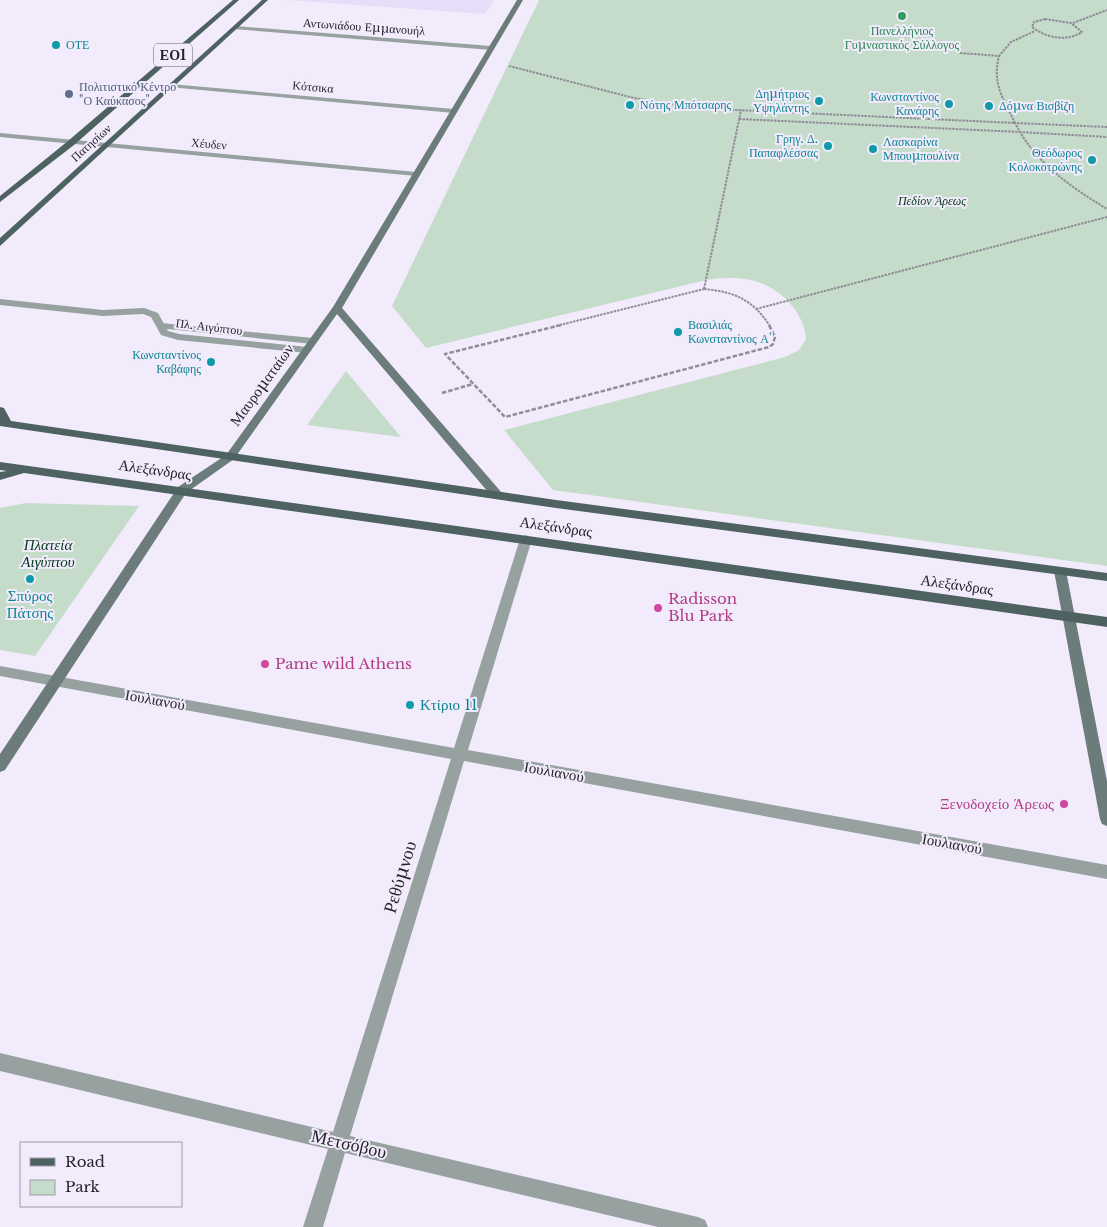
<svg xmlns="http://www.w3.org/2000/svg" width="1107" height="1227" font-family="'Libre Baskerville',serif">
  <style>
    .built { fill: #e6ddf9 }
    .green { fill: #c6dcca }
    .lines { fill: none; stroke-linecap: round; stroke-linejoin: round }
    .path-far1 { stroke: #908c98; stroke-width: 2; stroke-dasharray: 2.5 1; stroke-linecap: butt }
    .path { stroke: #908c98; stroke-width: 2.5; stroke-dasharray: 4.5 2; stroke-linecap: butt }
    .lane { fill: #96a1a0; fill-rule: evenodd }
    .street { fill: #96a1a0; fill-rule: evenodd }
    .secondary { fill: #6b7c7b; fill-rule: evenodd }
    .primary { fill: #4e6261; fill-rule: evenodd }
    .leisure-dot { fill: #2e9e5b; stroke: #f1ebfc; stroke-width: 2 }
    .culture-dot { fill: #0f9aa8; stroke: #f1ebfc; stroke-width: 2 }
    .service-dot { fill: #5c6f8a; stroke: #f1ebfc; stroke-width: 2 }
    .hotel-dot { fill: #d1479c; stroke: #f1ebfc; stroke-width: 2 }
    .labels { text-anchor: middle; stroke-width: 4; stroke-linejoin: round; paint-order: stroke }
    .far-street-label { font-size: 12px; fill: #26232b; stroke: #f1ebfc }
    .far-leisure-label { font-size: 12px; fill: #27864d; stroke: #f1ebfc }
    .far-culture-label { font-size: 12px; fill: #0d838f; stroke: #f1ebfc; text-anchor: start }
    .far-service-label { font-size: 12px; fill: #4e5e75; stroke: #f1ebfc; text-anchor: start }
    .far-park-label { font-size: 12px; font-style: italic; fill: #003815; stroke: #f1ebfc }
    .shield { fill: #f1ebfc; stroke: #635f6a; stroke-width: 1 }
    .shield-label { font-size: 14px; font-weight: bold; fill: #26232b }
    .street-label { font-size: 15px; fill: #26232b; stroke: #f1ebfc }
    .park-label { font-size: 15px; font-style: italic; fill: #003815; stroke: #f1ebfc }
    .culture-label { font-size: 15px; fill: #0d838f; stroke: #f1ebfc }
    .hotel-label { font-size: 15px; fill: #b23c85; stroke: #f1ebfc; text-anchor: start }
    .near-street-label { font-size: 18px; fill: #26232b; stroke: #f1ebfc }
  </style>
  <rect width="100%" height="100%" fill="#f1ebfc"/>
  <path class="built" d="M287,0H494L485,14Z"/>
  <g class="green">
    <path d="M539,0H1107V566L553,490L504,430L785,357L799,350L806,339C804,309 775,283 745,279C732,277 719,278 706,280L426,348L392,306Z"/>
    <path d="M346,371L401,437L307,425Z"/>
    <path d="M26,503L139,506L35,656L0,650V508Z"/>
  </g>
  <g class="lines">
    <g class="path-far1">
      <path d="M1045,19L1071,23L1082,32C1067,42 1046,38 1032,27L1034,22Z"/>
      <path d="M1073,23L1107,10"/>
      <path d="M960,53L999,56L1011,42L1035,31"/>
      <path d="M509,66L634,98L693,108L1015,123C1003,98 992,84 999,56"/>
      <path d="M739,119L1020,132C1040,166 1074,189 1107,209"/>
      <path d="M1107,127L1015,123L1020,132L1107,137"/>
      <path d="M704,289C735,292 752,299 770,326"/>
      <path d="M704,289L741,110"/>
      <path d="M756,309L1107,217"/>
      <path d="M556,326L704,289"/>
    </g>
    <g class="path">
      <path d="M561,325L445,354L505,417L769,347L773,344L775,337L769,325"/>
      <path d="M442,393L473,384"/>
    </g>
    <path class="lane" d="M161,323L313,338L318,341L313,344L158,328V324Z"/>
    <g class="street">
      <path d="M235,26L491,46L494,48L491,50L233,29Z"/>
      <path d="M170,84L454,109L457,111L454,113L168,87V85Z"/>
      <path d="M0,133L416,172L420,174L416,176L0,137Z"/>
      <path d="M0,299L103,310L144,308L158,313L168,331L179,334L307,347L312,350L307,353L178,340L161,335L151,317L143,314L103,316L0,305Z"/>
      <path d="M526,535L532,539L468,750L1107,865V879L464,761L350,1136L698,1217L705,1220L708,1227H658L345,1153L323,1227H303L328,1149L0,1071V1053L333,1132L451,759L0,676V666L454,748L520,539Z"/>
    </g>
    <g class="secondary">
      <path d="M517,0H523L342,308L502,493L504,496L502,499H494L337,314L234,459L186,493L5,770L0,772V754L178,487L226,455L333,307Z"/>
      <path d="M1060,567L1066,571L1107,781V826L1102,824L1100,819L1054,571Z"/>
    </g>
    <g class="primary">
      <path d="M233,0H239L74,145L0,202V196L68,141Z"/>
      <path d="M262,0H268L0,246V238Z"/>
      <path d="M0,407L4,408L11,421L556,500L1107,573V581L556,508L0,426Z"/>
      <path d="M0,462L1107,617V627L24,473L0,480V472L7,471L0,470Z"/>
    </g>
  </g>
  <circle class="leisure-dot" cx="902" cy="16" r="5"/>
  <g class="culture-dot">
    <circle cx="56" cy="45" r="5"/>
    <circle cx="819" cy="101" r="5"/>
    <circle cx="949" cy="104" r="5"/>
    <circle cx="630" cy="105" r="5"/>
    <circle cx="989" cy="106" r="5"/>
    <circle cx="828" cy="146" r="5"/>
    <circle cx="873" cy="149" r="5"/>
    <circle cx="1092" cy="160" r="5"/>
    <circle cx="678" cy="332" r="5"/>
    <circle cx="211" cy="362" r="5"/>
    <circle cx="30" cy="579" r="5"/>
    <circle cx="410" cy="705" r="5"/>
  </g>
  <circle class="service-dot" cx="69" cy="94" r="5"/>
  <g class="hotel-dot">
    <circle cx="658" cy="608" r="5"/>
    <circle cx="265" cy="664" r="5"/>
    <circle cx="1064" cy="804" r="5"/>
  </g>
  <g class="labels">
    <g class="far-street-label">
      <text transform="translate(364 27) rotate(4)" y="4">Αντωνιάδου Εμμανουήλ</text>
      <text transform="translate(313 87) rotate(5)" y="4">Κότσικα</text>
      <text transform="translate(91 143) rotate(-42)" y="4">Πατησίων</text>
      <text transform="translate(209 144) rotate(5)" y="4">Χέυδεν</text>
      <text transform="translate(209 327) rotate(7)" y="4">Πλ. Αιγύπτου</text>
    </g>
    <g class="far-leisure-label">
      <text x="902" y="35">Πανελλήνιος<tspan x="902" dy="14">Γυμναστικός Σύλλογος</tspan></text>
    </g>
    <g class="far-culture-label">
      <text x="66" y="49">ΟΤΕ</text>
      <text x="809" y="98" text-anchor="end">Δημήτριος<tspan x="809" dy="14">Υψηλάντης</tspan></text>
      <text x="939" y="101" text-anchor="end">Κωνσταντίνος<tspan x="939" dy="14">Κανάρης</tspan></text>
      <text x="640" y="109">Νότης Μπότσαρης</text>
      <text x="999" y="110">Δόμνα Βισβίζη</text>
      <text x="818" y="143" text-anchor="end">Γρηγ. Δ.<tspan x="818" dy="14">Παπαφλέσσας</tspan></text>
      <text x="883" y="146">Λασκαρίνα<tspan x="883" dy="14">Μπουμπουλίνα</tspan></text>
      <text x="1082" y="157" text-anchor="end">Θεόδωρος<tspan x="1082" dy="14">Κολοκοτρώνης</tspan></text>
      <text x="688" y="329">Βασιλιάς<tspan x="688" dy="14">Κωνσταντίνος Α'</tspan></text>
      <text x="201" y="359" text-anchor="end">Κωνσταντίνος<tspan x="201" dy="14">Καβάφης</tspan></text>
    </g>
    <g class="far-service-label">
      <text x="79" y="91">Πολιτιστικό Κέντρο<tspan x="79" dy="14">"Ο Καύκασος"</tspan></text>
    </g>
    <g class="far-park-label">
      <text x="932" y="205">Πεδίον Άρεως</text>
    </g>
    <rect class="shield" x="154" y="43.5" width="38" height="23" rx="4"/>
    <g class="shield-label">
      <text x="173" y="60">ΕΟ1</text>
    </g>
    <g class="street-label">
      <text transform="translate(262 385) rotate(-54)" y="5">Μαυροματαίων</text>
      <text transform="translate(155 470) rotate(8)" y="5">Αλεξάνδρας</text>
      <text transform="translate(556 527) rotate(8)" y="5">Αλεξάνδρας</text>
      <text transform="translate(957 585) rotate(8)" y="5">Αλεξάνδρας</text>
      <text transform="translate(155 700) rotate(10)" y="5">Ιουλιανού</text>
      <text transform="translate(554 772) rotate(10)" y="5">Ιουλιανού</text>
      <text transform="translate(952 844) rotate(10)" y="5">Ιουλιανού</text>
    </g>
    <g class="park-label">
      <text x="48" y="550">Πλατεία<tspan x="48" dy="17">Αιγύπτου</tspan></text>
    </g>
    <g class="culture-label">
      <text x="30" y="601">Σπύρος<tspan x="30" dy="17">Πάτσης</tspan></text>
      <text x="420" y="710" text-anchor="start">Κτίριο 11</text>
    </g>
    <g class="hotel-label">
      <text x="668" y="604">Radisson<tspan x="668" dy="17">Blu Park</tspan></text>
      <text x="275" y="669">Pame wild Athens</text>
      <text x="1054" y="809" text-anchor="end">Ξενοδοχείο Άρεως</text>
    </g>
    <g class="near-street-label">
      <text transform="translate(400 877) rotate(-73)" y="6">Ρεθύμνου</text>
      <text transform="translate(349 1144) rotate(13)" y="6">Μετσόβου</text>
    </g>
  </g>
  <rect x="20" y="1142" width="162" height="65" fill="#f1ebfc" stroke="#a09ba8"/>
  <rect x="30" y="1158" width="25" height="8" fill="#4e6261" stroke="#a09ba8"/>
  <text x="65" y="1167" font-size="15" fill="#26232b">Road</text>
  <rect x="30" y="1180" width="25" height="15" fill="#c6dcca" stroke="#a09ba8"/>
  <text x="65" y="1192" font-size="15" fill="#26232b">Park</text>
</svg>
